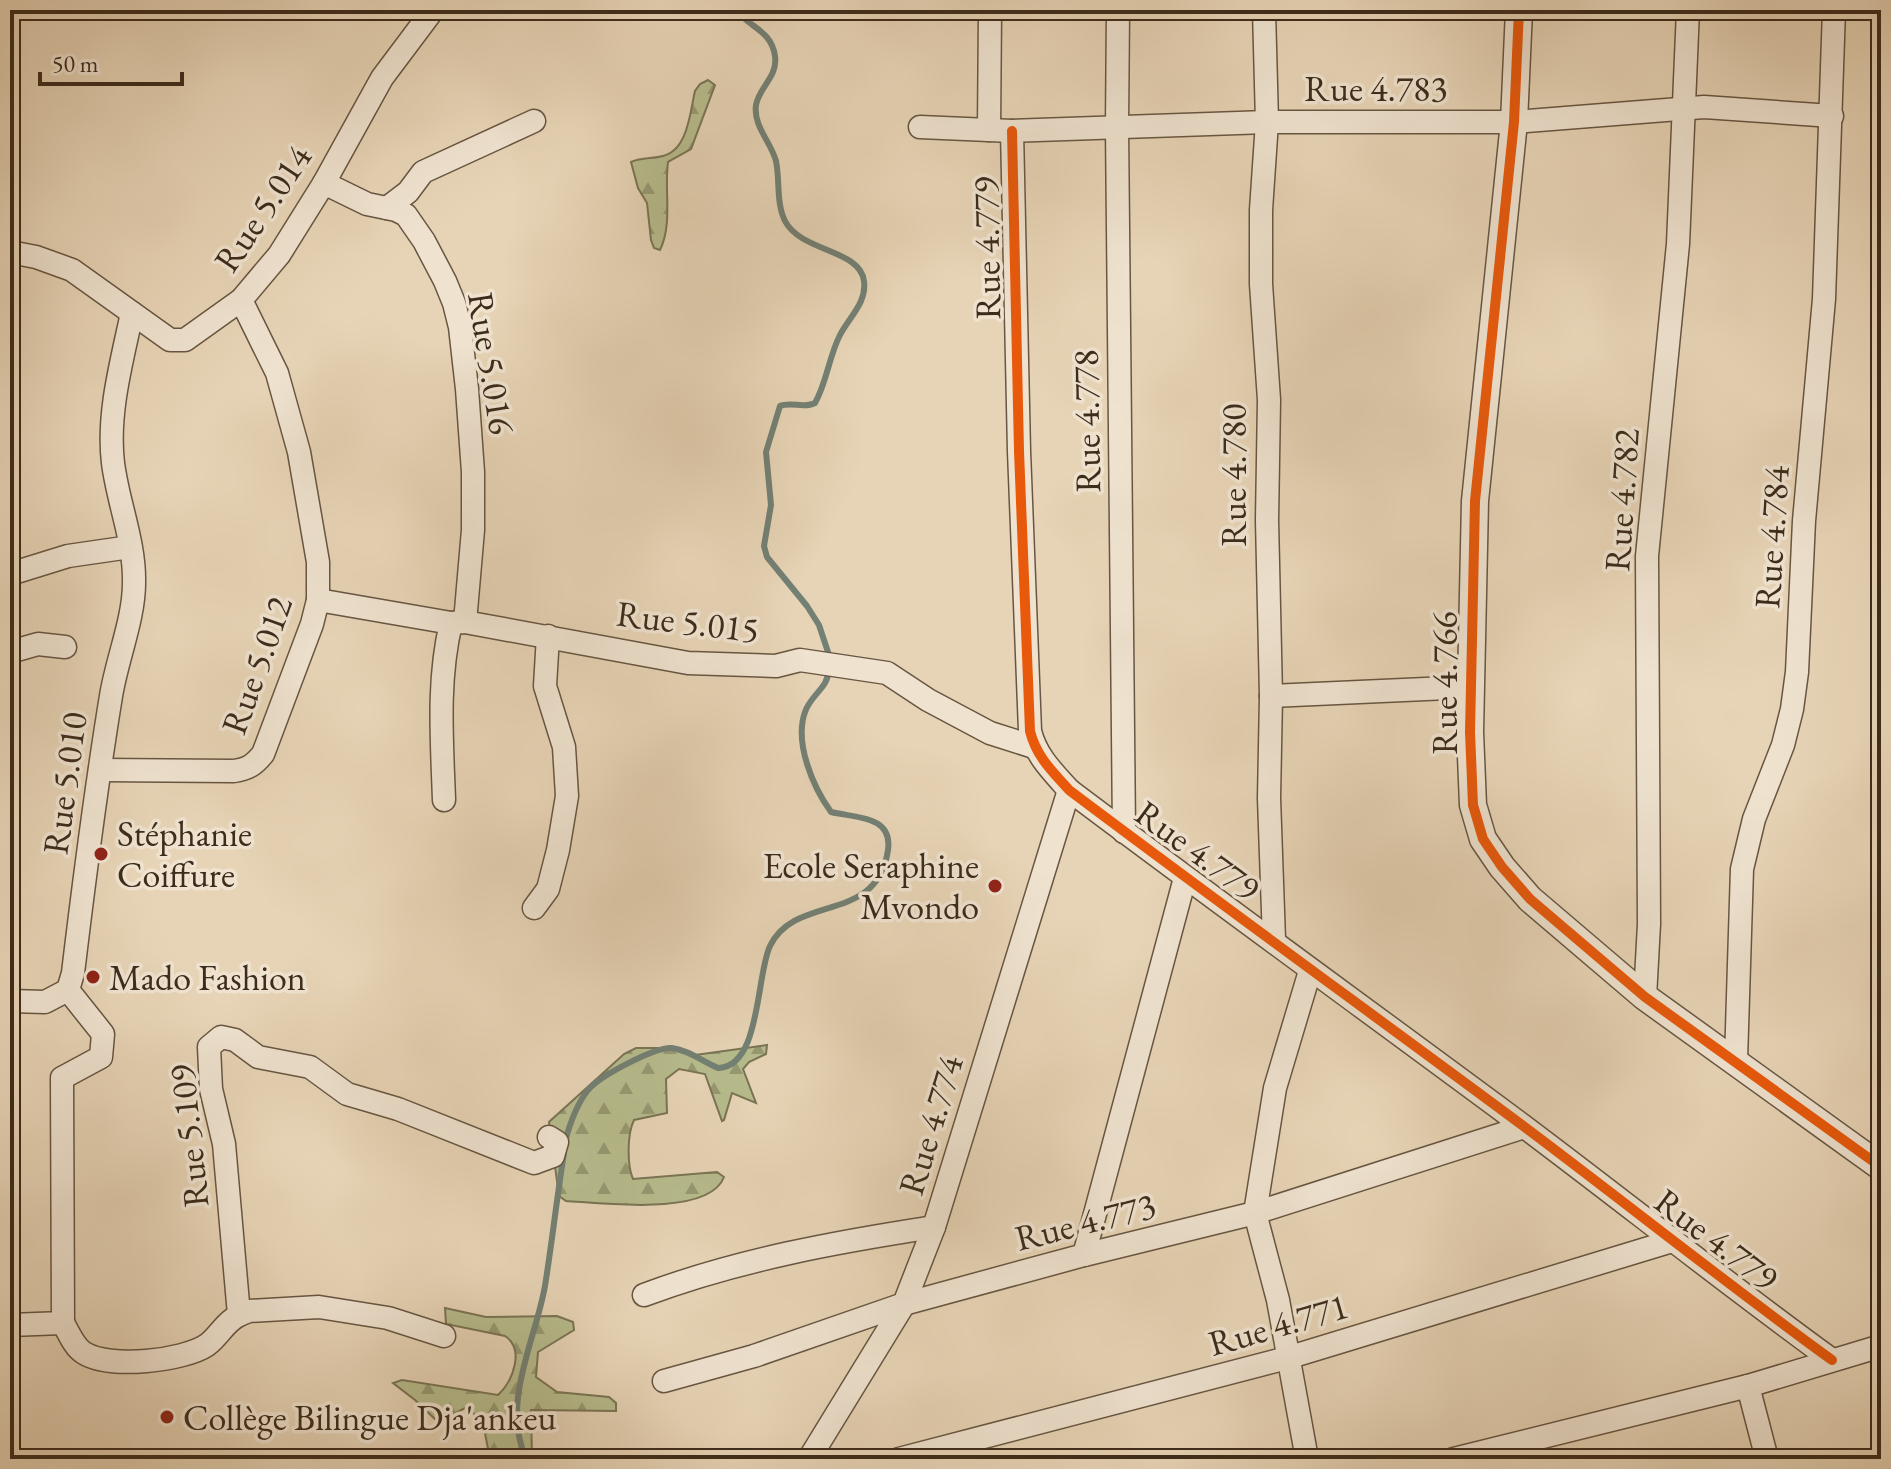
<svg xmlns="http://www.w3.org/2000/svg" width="1891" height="1469" font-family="'EB Garamond',serif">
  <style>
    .forest { fill: url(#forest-firs); stroke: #7a7454; stroke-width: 2 }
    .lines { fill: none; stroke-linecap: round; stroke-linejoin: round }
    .stream { stroke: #738074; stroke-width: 6 }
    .minor-casing { stroke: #685642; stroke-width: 25 }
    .tertiary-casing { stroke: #685642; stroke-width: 29 }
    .minor { stroke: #efe3d0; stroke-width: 22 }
    .tertiary { stroke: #efe3d0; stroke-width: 26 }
    .cycleway-casing { stroke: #efe3d0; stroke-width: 15 }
    .cycleway { stroke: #e8590c; stroke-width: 10 }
    .poi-dot { fill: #8f2418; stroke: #efe3d0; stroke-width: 3 }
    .labels { text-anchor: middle; stroke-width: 7; stroke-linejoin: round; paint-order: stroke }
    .street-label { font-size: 36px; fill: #3d2c1b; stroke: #efe3d0 }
    .poi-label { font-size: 36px; fill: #3d2c1b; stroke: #efe3d0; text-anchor: start }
  </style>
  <defs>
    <pattern id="forest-firs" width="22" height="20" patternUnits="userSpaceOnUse" patternTransform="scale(2)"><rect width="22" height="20" fill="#b7bc8d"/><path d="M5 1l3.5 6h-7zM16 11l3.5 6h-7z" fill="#969972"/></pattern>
  </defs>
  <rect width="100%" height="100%" fill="#e7d4b6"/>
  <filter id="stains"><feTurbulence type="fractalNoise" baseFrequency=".0025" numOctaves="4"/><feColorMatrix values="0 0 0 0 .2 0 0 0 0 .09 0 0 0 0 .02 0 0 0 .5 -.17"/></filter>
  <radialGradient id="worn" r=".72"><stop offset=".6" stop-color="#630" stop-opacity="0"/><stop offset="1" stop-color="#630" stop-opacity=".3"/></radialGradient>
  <g class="forest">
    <path d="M708,80L715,85L691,149L668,162C664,191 673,223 660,250L654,248L651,240L647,203L638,188L631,162C642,157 652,159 663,156C688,150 690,112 695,91L700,84Z"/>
    <path d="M767,1045L766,1054L749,1062L743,1069L756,1103L732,1093L724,1120L722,1121L705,1074L679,1069L666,1079L667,1113L634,1120C627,1134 627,1165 633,1179L717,1172L724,1177C709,1217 601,1203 566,1201L559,1196L549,1122L624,1054L636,1048H674L695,1055Z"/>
    <path d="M445,1308L486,1317L557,1316L573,1322L574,1330L538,1352L536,1377L557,1392L609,1397L616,1403V1411L531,1410L532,1459H490L483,1423L467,1407L438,1422L415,1400L393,1383L402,1380L498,1395C513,1381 525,1349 505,1336L446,1324Z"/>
  </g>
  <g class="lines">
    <g class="stream">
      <path d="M739,10C744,26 771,28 775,56C778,77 759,87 756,105C753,126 771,142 776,161C780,180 776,203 785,221C801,252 860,249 864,281C867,303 849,317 840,335C829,356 827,382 815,403C804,409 791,401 780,406L766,452L771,505L764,546L767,557L807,606L819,625L830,658"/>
      <path d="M565,1142C570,1123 576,1105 588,1090C600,1076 654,1047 672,1048C689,1050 703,1062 718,1068C761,1067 756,975 770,946C796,893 877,925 888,850C893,815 855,818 831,812C813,787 794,743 805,712C811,694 828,689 829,669"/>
      <path d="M507,1459L522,1449"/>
      <path d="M526,1459C501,1402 535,1342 545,1286C552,1242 557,1197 564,1153"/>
    </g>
    <g class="minor-casing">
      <g id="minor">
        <path d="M1118,10L1117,127L1124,832"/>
        <path d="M1264,10L1267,122L1261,210V284L1269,400L1267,520L1271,696L1269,798L1274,940"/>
        <path d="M920,127L1012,131L1267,122H1514L1704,107L1832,116"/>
        <path d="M989,130L990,10"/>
        <path d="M1012,131L1019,451L1030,731C1036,756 1052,771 1069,790C1219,903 1371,1013 1522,1125C1626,1203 1727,1284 1832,1360"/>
        <path d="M324,183L367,204L396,210L406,215L424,241L445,281L454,303L460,327L467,389L473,472V530L465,622"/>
        <path d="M387,208L408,192L423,172L534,121"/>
        <path d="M10,252L36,257L72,270L170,340H185L241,300L279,255L324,183L382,78L433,10"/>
        <path d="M10,574L68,556L130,547"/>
        <path d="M318,600L451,623L465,622L688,663L776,666L800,660L887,673L928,700L990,733L1034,747"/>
        <path d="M10,652L38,644L65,647"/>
        <path d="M1271,696L1470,687"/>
        <path d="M100,770L234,771C248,769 254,765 263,754L312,624L318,600V562L299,452L277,373L241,300"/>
        <path d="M444,800C442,741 437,681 451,623"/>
        <path d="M534,908L548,889L558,850L567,796L564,747L545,686L548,636"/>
        <path d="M1645,997L1649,924L1647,556L1678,244L1688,10"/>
        <path d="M10,1001L45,1002L68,990"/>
        <path d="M1736,1060L1742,869L1754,819L1783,745L1792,709L1797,672L1804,521L1824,299L1834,10"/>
        <path d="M1084,1255L1185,878"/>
        <path d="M644,1295C737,1260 836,1242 934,1227"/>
        <path d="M239,1315L249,1311L319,1307L388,1318L444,1336"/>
        <path d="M63,1323C69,1333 74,1347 84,1353C110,1369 183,1361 207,1345C219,1336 225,1322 239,1315L224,1144L211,1089L209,1047L221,1037L235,1040L258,1057L310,1067L347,1094L398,1109L534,1163L553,1156L557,1142L549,1137"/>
        <path d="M10,1325L63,1323L62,1078L101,1057L103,1034L68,990L73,973C84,881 96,788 111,696C117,659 134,619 134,583C135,542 118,503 113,463C107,413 122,361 132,313"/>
        <path d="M664,1381L754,1356L904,1304L1084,1255L1255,1213L1524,1127"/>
        <path d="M1748,1386L1767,1459"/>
        <path d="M809,1459L904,1304L934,1227L1069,790"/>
        <path d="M899,1459L1287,1358L1672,1241"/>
        <path d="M1307,1459L1278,1300L1255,1213L1275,1088L1310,971"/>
        <path d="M1454,1459L1748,1386L1881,1346"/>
      </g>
    </g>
    <g class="tertiary-casing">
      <path id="tertiary" d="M1519,10L1514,122L1475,501L1470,732L1473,805L1483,839L1502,867L1530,899L1645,997L1881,1167"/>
    </g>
    <use href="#minor" class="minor"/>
    <use href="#tertiary" class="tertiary"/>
    <g class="cycleway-casing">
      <g id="cycleway">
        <path d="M1519,10L1514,122L1475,501L1470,732L1473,805L1483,839L1502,867L1530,899L1645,997L1881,1167"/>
        <path d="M1012,131L1019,451L1030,731C1036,756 1052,771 1069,790C1219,903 1371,1013 1522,1125C1626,1203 1727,1284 1832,1360"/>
      </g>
    </g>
    <use href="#cycleway" class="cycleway"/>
  </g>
  <g class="poi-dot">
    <circle cx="101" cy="854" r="8"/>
    <circle cx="995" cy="886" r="8"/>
    <circle cx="93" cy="977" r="8"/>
    <circle cx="167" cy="1417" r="8"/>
  </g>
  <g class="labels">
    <g class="street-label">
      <text x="1376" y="101">Rue 4.783</text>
      <text transform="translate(262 208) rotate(-56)" y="13">Rue 5.014</text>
      <text transform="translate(986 248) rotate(-91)" y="13">Rue 4.779</text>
      <text transform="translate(492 363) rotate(81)" y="13">Rue 5.016</text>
      <text transform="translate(1086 421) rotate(-91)" y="13">Rue 4.778</text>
      <text transform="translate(1233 475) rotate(-90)" y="13">Rue 4.780</text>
      <text transform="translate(1621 500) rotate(-86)" y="13">Rue 4.782</text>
      <text transform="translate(1771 537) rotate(-86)" y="13">Rue 4.784</text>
      <text transform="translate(688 621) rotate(7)" y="13">Rue 5.015</text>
      <text transform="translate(256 665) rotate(-70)" y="13">Rue 5.012</text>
      <text transform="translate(1444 683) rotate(-90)" y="13">Rue 4.766</text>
      <text transform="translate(64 783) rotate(-82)" y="13">Rue 5.010</text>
      <text transform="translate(1198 850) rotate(36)" y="13">Rue 4.779</text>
      <text transform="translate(930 1125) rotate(-73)" y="13">Rue 4.774</text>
      <text transform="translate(188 1136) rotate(-96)" y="13">Rue 5.109</text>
      <text transform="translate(1085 1221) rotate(-14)" y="13">Rue 4.773</text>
      <text transform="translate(1717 1239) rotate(37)" y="13">Rue 4.779</text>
      <text transform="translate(1278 1324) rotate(-16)" y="13">Rue 4.771</text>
    </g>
    <g class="poi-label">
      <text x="117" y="846">Stéphanie<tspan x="117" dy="41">Coiffure</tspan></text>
      <text x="979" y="878" text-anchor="end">Ecole Seraphine<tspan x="979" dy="41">Mvondo</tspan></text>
      <text x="109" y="990">Mado Fashion</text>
      <text x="183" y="1430">Collège Bilingue Dja'ankeu</text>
    </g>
  </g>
  <rect width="1891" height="1469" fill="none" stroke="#e7d4b6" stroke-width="40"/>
  <rect x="12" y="12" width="1867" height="1445" fill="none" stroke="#3d2c1b" stroke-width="4"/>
  <rect x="20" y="20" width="1851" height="1429" fill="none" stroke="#3d2c1b" stroke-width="2"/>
  <path d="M40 72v12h142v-12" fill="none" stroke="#3d2c1b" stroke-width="4"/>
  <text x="52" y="72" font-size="24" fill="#3d2c1b" stroke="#efe3d0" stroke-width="6" paint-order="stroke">50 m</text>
  <rect width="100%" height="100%" filter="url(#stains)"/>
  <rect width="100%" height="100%" fill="url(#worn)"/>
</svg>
